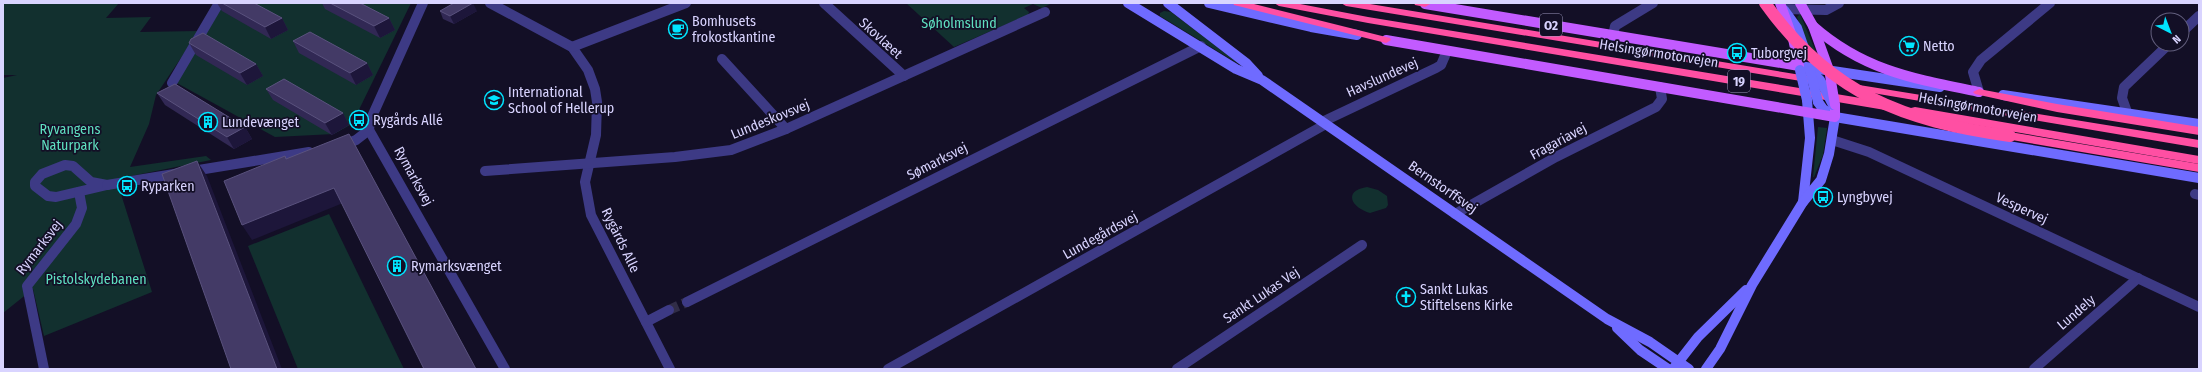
<svg xmlns="http://www.w3.org/2000/svg" width="2202" height="372" font-family="'Fira Sans Condensed',sans-serif">
  <style>
    .green { fill: #12302f }
    .lines { fill: none; stroke-linecap: round; stroke-linejoin: round }
    .street-tunnel { stroke: #312d47; stroke-width: 10; stroke-dasharray: 10 5; stroke-linecap: butt }
    .street { stroke: #3d3a85; stroke-width: 10 }
    .secondary { stroke: #6f6bff; stroke-width: 10 }
    .primary { stroke: #c25bff; stroke-width: 10 }
    .highway { fill: #ff4fa3; fill-rule: evenodd }
    .secondary-bridge { stroke: #6f6bff; stroke-width: 10 }
    .primary-bridge { stroke: #c25bff; stroke-width: 10 }
    .highway-bridge { stroke: #ff4fa3; stroke-width: 12 }
    .wall { fill: #312854 }
    .shaded-wall { fill: #1d163a }
    .building { fill: #433a66; stroke: #5a527e }
    .labels { text-anchor: middle; stroke-width: 3.5; stroke-linejoin: round; paint-order: stroke }
    .shield { fill: #130f26; stroke: #9e99be; stroke-width: 1 }
    .shield-label { font-size: 13px; font-weight: bold; fill: #d9d4ff }
    .poi-label { font-size: 14px; fill: #d9d4ff; stroke: #130f26; text-anchor: start }
    .park-label { font-size: 14px; fill: #5fe0c0; stroke: #130f26 }
    .street-label { font-size: 14px; fill: #d9d4ff; stroke: #130f26 }
  </style>
  <rect width="100%" height="100%" fill="#130f26"/>
  <g class="green">
    <path d="M3,3H119L106,18L151,17L140,32L199,31L156,95L149,124L130,167L206,156L211,160L126,177L120,191L152,292L44,336L33,289L3,313V78L17,75H3Z"/>
    <path d="M223,3H411L352,124L334,134L275,137L175,82Z"/>
    <path d="M906,3H1052L1042,8L1033,4L1024,8L1029,12L1028,15L954,47Z"/>
    <path d="M1164,11L1171,12L1242,66L1160,16V13Z"/>
    <path d="M1800,14L1818,57L1810,55L1797,17Z"/>
    <path d="M1818,127L1827,128L1823,155L1814,177H1813Z"/>
    <path d="M1367,187L1378,190L1387,196L1388,205L1386,208L1370,213C1352,208 1342,191 1367,187Z"/>
    <path d="M329,214L404,369H298L248,246Z"/>
  </g>
  <g class="lines">
    <path class="street-tunnel" d="M669,310L687,302"/>
    <g class="street">
      <path d="M490,3L572,47L588,70L595,89L597,102L596,135L585,182L591,215L670,369"/>
      <path d="M824,3L904,76"/>
      <path d="M1783,9L1826,10L1839,3"/>
      <path d="M2182,32L2199,16"/>
      <path d="M1613,36L1615,26L1653,3"/>
      <path d="M572,47L686,3"/>
      <path d="M722,59L786,129"/>
      <path d="M172,83L219,3"/>
      <path d="M1979,92L1973,72L1981,60L2050,3"/>
      <path d="M2127,112L2122,98L2124,87L2169,44"/>
      <path d="M1322,122L1436,68L1441,65L1447,51"/>
      <path d="M369,130L505,369"/>
      <path d="M369,130L370,121L423,3"/>
      <path d="M1832,140L1869,152L2199,307"/>
      <path d="M341,146L356,140L369,130"/>
      <path d="M65,165L73,166L91,182L107,185L56,197L48,196L35,186V182L42,174Z"/>
      <path d="M485,171L675,157L731,150L786,129L1045,12"/>
      <path d="M107,185L309,152"/>
      <path d="M2195,194L2199,195"/>
      <path d="M1455,214L1556,157L1656,107L1662,99L1660,87"/>
      <path d="M687,302L1201,46"/>
      <path d="M646,322L669,310"/>
      <path d="M44,369L27,286L76,224L82,208L79,192"/>
      <path d="M888,369L1326,124"/>
      <path d="M1177,369L1362,245"/>
      <path d="M2034,369L2138,278"/>
    </g>
    <g class="secondary">
      <path d="M1128,3L1236,69L1262,80L1607,319L1650,342L1689,369"/>
      <path d="M1168,3L1246,63L1258,76"/>
      <path d="M1209,3L1311,27L1357,35"/>
      <path d="M1784,10L1797,28L1805,51"/>
      <path d="M1799,66L1940,87"/>
      <path d="M2003,95L2199,124"/>
      <path d="M1818,102L1823,109L1835,117L2199,178"/>
      <path d="M1803,202L1810,138L1807,100"/>
      <path d="M1617,328L1640,350L1668,369"/>
      <path d="M1673,369L1698,337L1746,290"/>
      <path d="M1706,369L1720,349L1752,285L1803,202L1821,180L1829,154L1835,117"/>
    </g>
    <g class="primary">
      <path d="M1800,3L1813,26L1830,73"/>
      <path d="M1425,4L1799,66L1793,39L1780,3"/>
      <path d="M1813,26C1864,71 1915,79 1979,92"/>
      <path d="M1386,40L1835,117V105"/>
    </g>
    <g class="highway">
      <path d="M1233,3H1250L1390,38L1391,40L1386,43L1234,5Z"/>
      <path d="M1274,3H1295L1368,17L1885,102L1891,106L1885,110L1368,23L1279,6Z"/>
      <path d="M1341,3H1364L1813,77L1818,80L1813,83L1346,6Z"/>
      <path d="M1414,3H1429L1430,4L1425,7L1415,5Z"/>
      <path d="M1853,84L2199,140V148L1849,89L1848,87L1849,85Z"/>
      <path d="M1979,89L2057,104L2199,127V135L2057,112L1975,94L1973,92Z"/>
      <path d="M1915,107L2199,156V164L1911,114L1909,111L1911,108Z"/>
      <path d="M2010,132L2199,164V172L2006,139L2004,136L2006,133Z"/>
    </g>
    <g class="secondary-bridge">
      <path d="M1800,70L1807,100"/>
      <path d="M1810,71L1820,80L1833,105"/>
      <path d="M1810,71L1818,102"/>
    </g>
    <path class="primary-bridge" d="M1830,75L1835,105"/>
    <path class="highway-bridge" d="M1765,3C1830,94 1903,121 2010,136"/>
  </g>
  <g class="wall">
    <path d="M217,3H254L282,18L288,30L271,39L222,11Z"/>
    <path d="M322,3H360L389,18L395,30L380,38L325,9Z"/>
    <path d="M440,11H477L454,24L443,19Z"/>
    <path d="M293,41L367,63L373,75L356,85L299,53Z"/>
    <path d="M189,43L256,64L263,76L247,85L196,55Z"/>
    <path d="M266,89L343,113L349,125L332,135L273,100Z"/>
    <path d="M157,93L245,127L252,139L234,149L165,105Z"/>
  </g>
  <g class="shaded-wall">
    <path d="M473,3L477,11L454,24L450,16Z"/>
    <path d="M282,18L288,30L271,39L265,27Z"/>
    <path d="M389,18L395,30L380,38L374,26Z"/>
    <path d="M367,63L373,75L356,85L350,73Z"/>
    <path d="M256,64L263,76L247,85L240,73Z"/>
    <path d="M343,113L349,125L332,135L325,123Z"/>
    <path d="M245,127L252,139L234,149L227,137Z"/>
    <path d="M197,161L207,176L282,369H277Z"/>
    <path d="M334,188L343,203L252,240L242,225Z"/>
  </g>
  <g class="building">
    <path d="M222,3H254L282,18L265,27Z"/>
    <path d="M330,3H360L389,18L374,26Z"/>
    <path d="M454,3H473L450,16L440,11Z"/>
    <path d="M310,32L367,63L350,73L293,41Z"/>
    <path d="M203,33L256,64L240,73L189,43L191,39Z"/>
    <path d="M284,79L343,113L325,123L266,89Z"/>
    <path d="M175,84L245,127L227,137L157,93Z"/>
    <path d="M349,134L476,369H424L334,188L242,225L224,181L285,156L286,159Z"/>
    <path d="M197,161L277,369H231L162,174Z"/>
  </g>
  <defs>
    <g id="cafe-ring" transform="scale(1)"><circle r="9.5" fill="#130f26" stroke="#00e5ff" stroke-width="1.5"/><path d="M-5.5-4.5H6V0H3Q3 3.5 0 3.5H-2.5Q-5.5 3.5-5.5 0ZM3-3.2v2h1.7v-2ZM-6 4.5H4V6H-6Z" fill="#00e5ff"/></g>
    <g id="supermarket-ring" transform="scale(1)"><circle r="9.5" fill="#130f26" stroke="#00e5ff" stroke-width="1.5"/><path d="M-6-5.5h2.5l.6 2H6L4.5 2H-2.5L-4.4-4H-6ZM-1.5 3.2a1.3 1.3 0 1 0 .1 0ZM3 3.2a1.3 1.3 0 1 0 .1 0Z" fill="#00e5ff"/></g>
    <g id="bus-ring" transform="scale(1)"><circle r="9.5" fill="#130f26" stroke="#00e5ff" stroke-width="1.5"/><path d="M-5-6H5V4H4V6H2V4H-2V6H-4V4H-5ZM-3.5-4V0h7V-4ZM-3.5 1.2v1.5H-2V1.2ZM2 1.2v1.5H3.5V1.2Z" fill="#00e5ff"/></g>
    <g id="school-ring" transform="scale(1)"><circle r="9.5" fill="#130f26" stroke="#00e5ff" stroke-width="1.5"/><path d="M0-5L7-2L0 1L-7-2ZM-4 1L0 2.5L4 1V4Q0 6-4 4Z" fill="#00e5ff"/></g>
    <g id="building-ring" transform="scale(1)"><circle r="9.5" fill="#130f26" stroke="#00e5ff" stroke-width="1.5"/><path d="M-4-6H4V6H1V3H-1V6H-4ZM-2.5-4.3h1.7v1.8h-1.7ZM.8-4.3h1.7v1.8H.8ZM-2.5-1h1.7V.8h-1.7ZM.8-1h1.7V.8H.8Z" fill="#00e5ff"/></g>
    <g id="church-ring" transform="scale(1)"><circle r="9.5" fill="#130f26" stroke="#00e5ff" stroke-width="1.5"/><path d="M-1.2-6h2.4v3.5h3.3v2.4h-3.3V6h-2.4V-.1h-3.3v-2.4h3.3Z" fill="#00e5ff"/></g>
  </defs>
  <g fill-rule="evenodd">
    <use href="#cafe-ring" x="678" y="29"/>
    <use href="#supermarket-ring" x="1909" y="46"/>
    <use href="#bus-ring" x="1737" y="53"/>
    <use href="#school-ring" x="494" y="100"/>
    <use href="#bus-ring" x="359" y="120"/>
    <use href="#building-ring" x="208" y="122"/>
    <use href="#bus-ring" x="127" y="186"/>
    <use href="#bus-ring" x="1823" y="197"/>
    <use href="#building-ring" x="397" y="266"/>
    <use href="#church-ring" x="1406" y="297"/>
  </g>
  <g class="labels">
    <g class="shield">
      <rect x="1540" y="14" width="22" height="22" rx="3"/>
      <rect x="1728" y="70" width="22" height="22" rx="3"/>
    </g>
    <g class="shield-label">
      <text x="1551" y="30">O2</text>
      <text x="1739" y="86">19</text>
    </g>
    <g class="poi-label">
      <text x="692" y="26">Bomhusets<tspan x="692" dy="16">frokostkantine</tspan></text>
      <text x="1923" y="51">Netto</text>
      <text x="1751" y="58">Tuborgvej</text>
      <text x="508" y="97">International<tspan x="508" dy="16">School of Hellerup</tspan></text>
      <text x="373" y="125">Rygårds Allé</text>
      <text x="222" y="127">Lundevænget</text>
      <text x="141" y="191">Ryparken</text>
      <text x="1837" y="202">Lyngbyvej</text>
      <text x="411" y="271">Rymarksvænget</text>
      <text x="1420" y="294">Sankt Lukas<tspan x="1420" dy="16">Stiftelsens Kirke</tspan></text>
    </g>
    <g class="park-label">
      <text x="959" y="28">Søholmslund</text>
      <text x="70" y="134">Ryvangens<tspan x="70" dy="16">Naturpark</tspan></text>
      <text x="96" y="284">Pistolskydebanen</text>
    </g>
    <g class="street-label">
      <text transform="translate(881 38) rotate(42)" y="5">Skovlæet</text>
      <text transform="translate(1659 53) rotate(9)" y="5">Helsingørmotorvejen</text>
      <text transform="translate(1382 77) rotate(-24)" y="5">Havslundevej</text>
      <text transform="translate(1978 107) rotate(10)" y="5">Helsingørmotorvejen</text>
      <text transform="translate(770 119) rotate(-22)" y="5">Lundeskovsvej</text>
      <text transform="translate(1558 141) rotate(-28)" y="5">Fragariavej</text>
      <text transform="translate(937 161) rotate(-27)" y="5">Sømarksvej</text>
      <text transform="translate(414 176) rotate(61)" y="5">Rymarksvej</text>
      <text transform="translate(1443 187) rotate(35)" y="5">Bernstorffsvej</text>
      <text transform="translate(2022 208) rotate(25)" y="5">Vespervej</text>
      <text transform="translate(1100 235) rotate(-29)" y="5">Lundegårdsvej</text>
      <text transform="translate(621 240) rotate(64)" y="5">Rygårds Alle</text>
      <text transform="translate(39 247) rotate(-52)" y="5">Rymarksvej</text>
      <text transform="translate(1261 295) rotate(-34)" y="5">Sankt Lukas Vej</text>
      <text transform="translate(2076 312) rotate(-41)" y="5">Lundely</text>
    </g>
  </g>
  <rect width="2202" height="372" fill="none" stroke="#d9d4ff" stroke-width="8"/>
  <g transform="translate(2170 32) rotate(138)"><circle r="19" fill="#130f26" stroke="#625e7d"/>
  <path d="M0-3L7 15L0 10L-7 15Z" fill="#00e5ff"/>
  <text y="-6" font-size="11" font-weight="bold" text-anchor="middle" fill="#d9d4ff">N</text>
  </g>
</svg>
